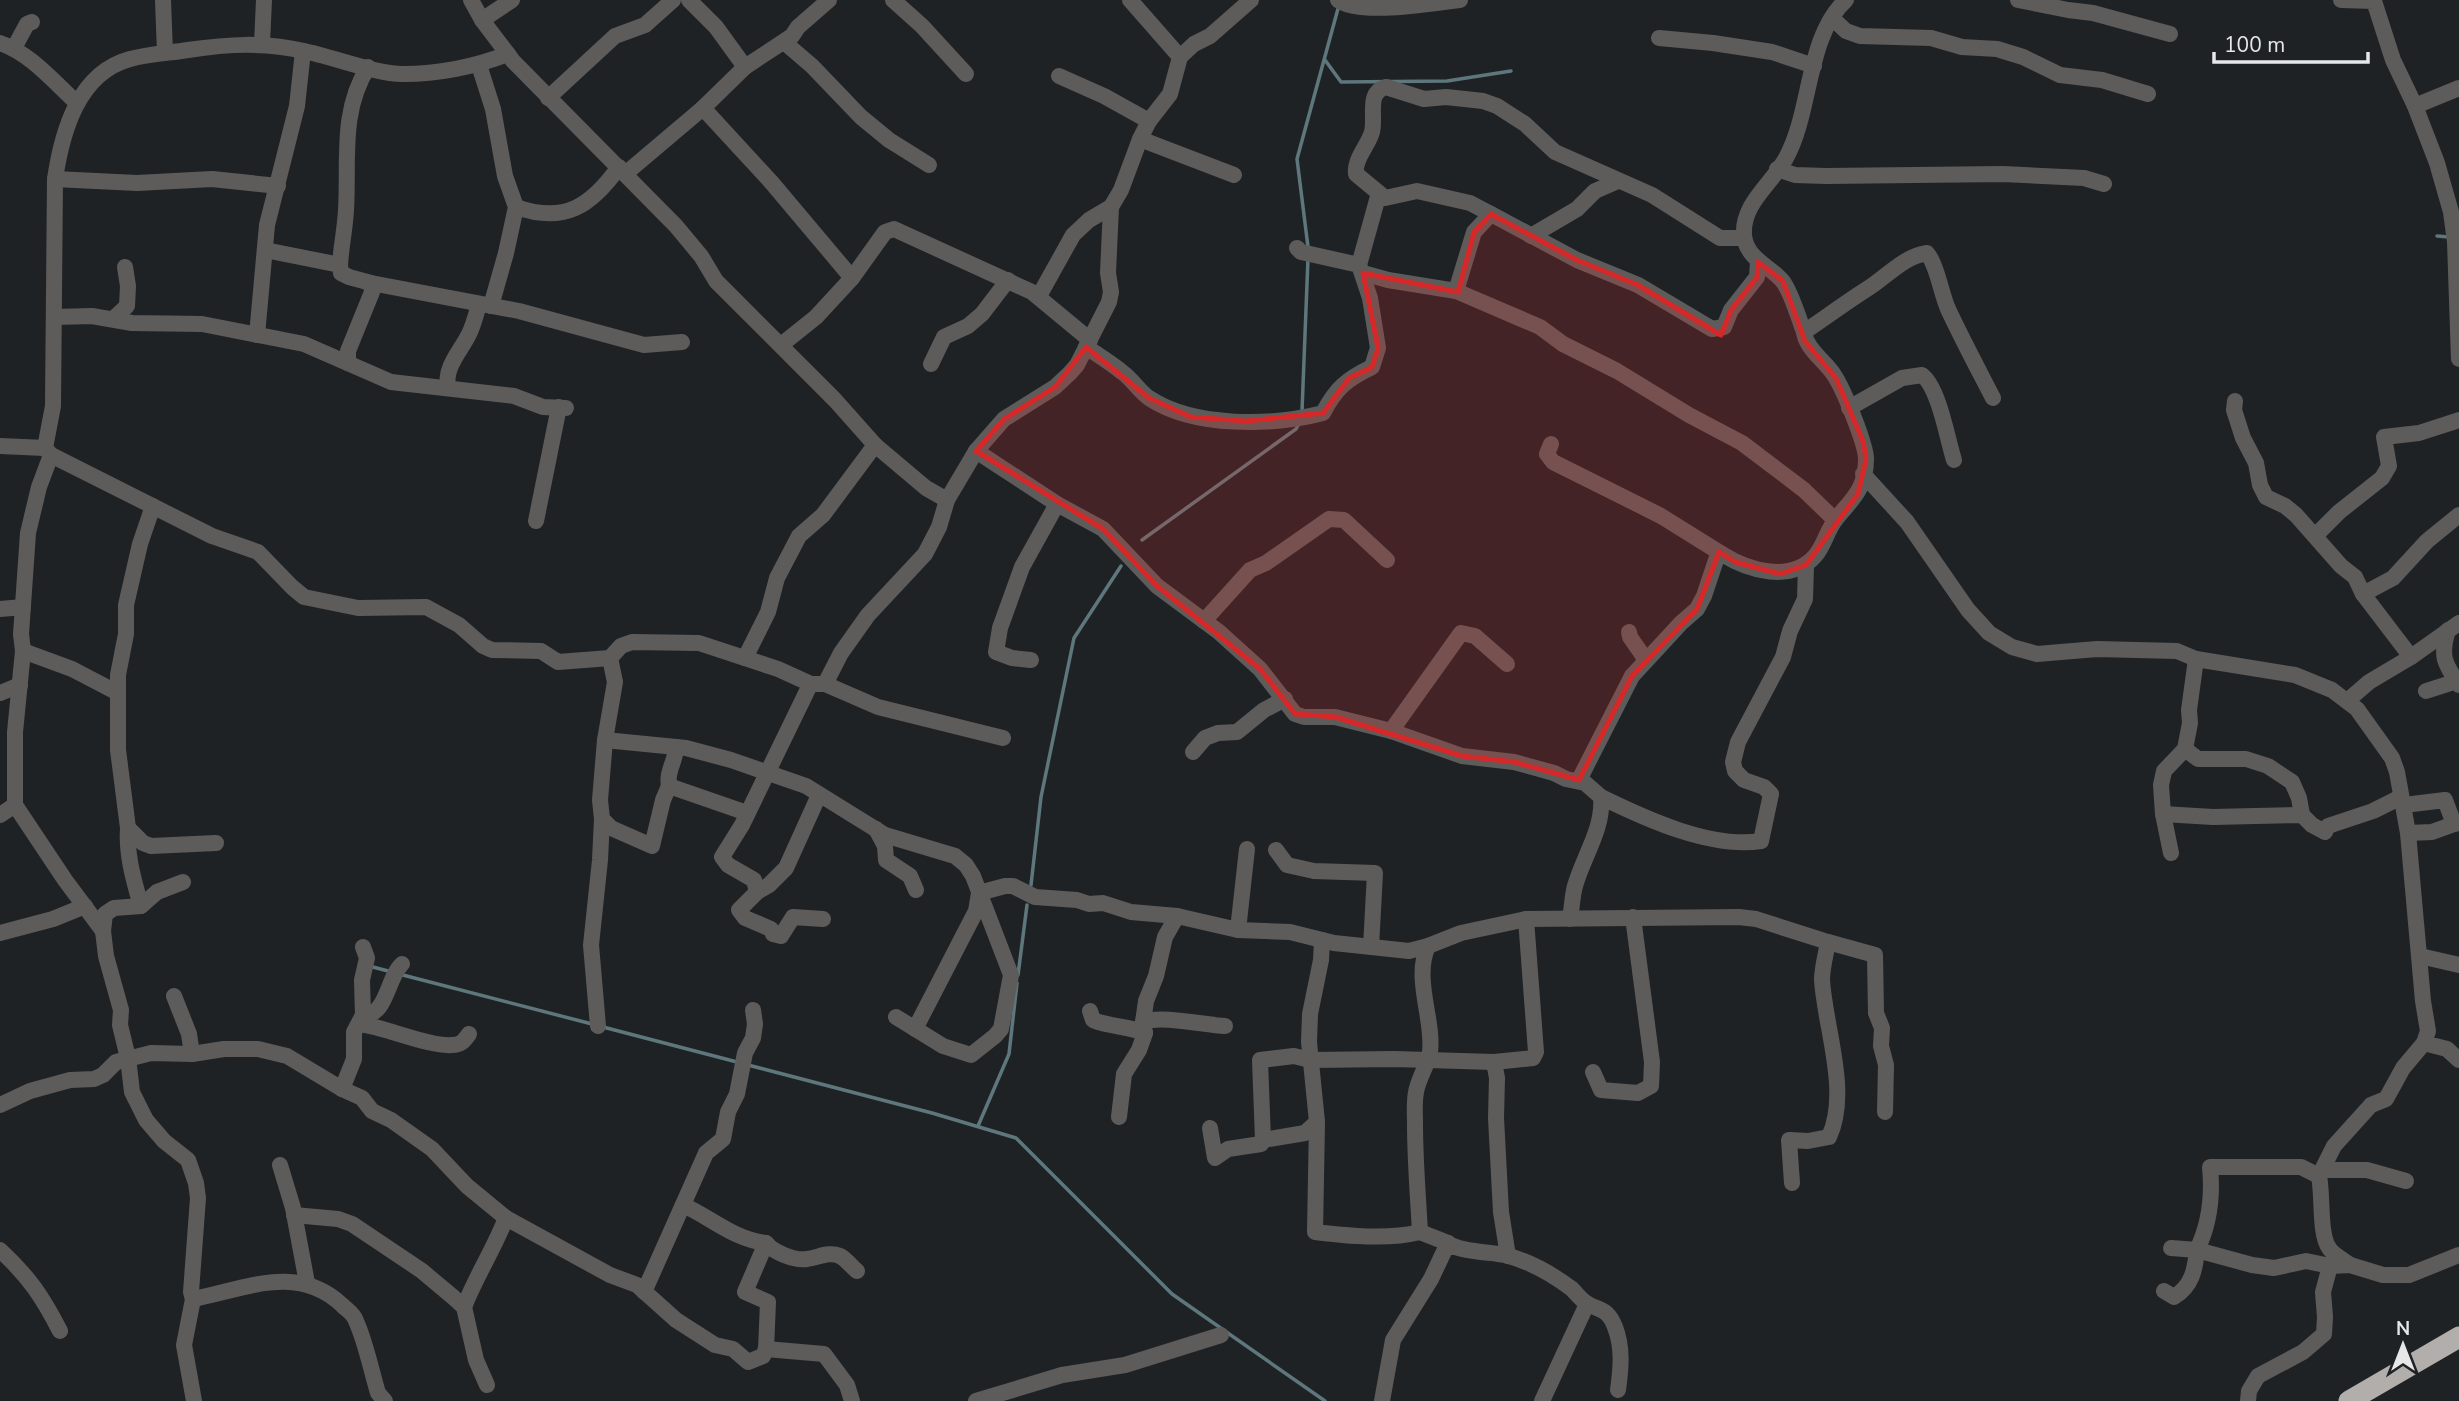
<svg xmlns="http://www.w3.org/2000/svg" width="2459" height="1401" viewBox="0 0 2459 1401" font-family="'Nunito Sans',sans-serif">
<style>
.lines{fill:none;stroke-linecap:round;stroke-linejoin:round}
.stream{stroke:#5e777c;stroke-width:3.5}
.minor{stroke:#5e5c5b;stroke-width:16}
.highway{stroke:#b2aeab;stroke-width:21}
.marked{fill:#d62828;fill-opacity:0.2;stroke:#d62828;stroke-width:5;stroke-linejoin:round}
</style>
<rect width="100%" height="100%" fill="#1f2225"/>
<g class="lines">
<!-- stream -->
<g class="stream">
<path d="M1325,60L1341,82L1447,81L1511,71"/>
<path d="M2437,236L2449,237"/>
<path d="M1308,247L1297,159L1339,5"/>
<path d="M1302,411L1308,258"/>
<path d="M1142,540L1296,429L1300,422"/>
<path d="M1031,885L1041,797L1074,638L1121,566"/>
<path d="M369,966L392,972"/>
<path d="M399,974L592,1024"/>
<path d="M1018,975L1027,905"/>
<path d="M603,1027L737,1062"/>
<path d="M748,1065L932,1113L1016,1138L1172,1294L1325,1401"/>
<path d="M978,1126L1009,1054L1017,983"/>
</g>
<!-- minor -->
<g class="minor">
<path d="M163,0L165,53"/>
<path d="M471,0L482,20L513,61L676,226L701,256L716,281L835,400L875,445L926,488L947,500"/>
<path d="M689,0L716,27L745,67"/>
<path d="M893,0L922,26L966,74"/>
<path d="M1130,0L1180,57"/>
<path d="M1338,0C1360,16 1432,3 1460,0"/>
<path d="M2018,0L2068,10L2093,13L2170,34"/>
<path d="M2341,0L2374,1L2393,60L2415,106L2437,163L2451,212L2455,242L2459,359"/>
<path d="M1832,18L1846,31L1860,36L1931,38L1962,47L1997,49L2023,57L2060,75L2102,80L2148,94"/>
<path d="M482,20L512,0"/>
<path d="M1659,38L1713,43L1772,52L1814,66"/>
<path d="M784,42L812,66L861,117L889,140L929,165"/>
<path d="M0,43C30,53 54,82 77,103"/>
<path d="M262,44L264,0"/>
<path d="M14,48L27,24L32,22"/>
<path d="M479,65L493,109L505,176L516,207L506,253L491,306"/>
<path d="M368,67C340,112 349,160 346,210C345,229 341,247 340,265L341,273L349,277L371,283L519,311L644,345L682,342"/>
<path d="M1059,76L1104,96L1149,121"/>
<path d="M548,98L615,36L645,25L673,0"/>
<path d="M2415,106L2459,88"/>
<path d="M703,108L772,183L852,278L816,317L781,345"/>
<path d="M1140,139L1234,175"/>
<path d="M1777,169L1795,175L1826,176L2003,174L2084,178L2104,184"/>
<path d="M625,174L703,108L745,67L792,36L798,27L829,0"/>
<path d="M55,179L137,183L212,179L278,186"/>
<path d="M516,207C565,224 591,206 619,167"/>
<path d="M1491,214L1470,203L1417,191L1385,198L1356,174C1354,159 1368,146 1372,132C1376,116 1366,92 1386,87L1424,99L1446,97L1483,101L1497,106L1525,124L1555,152L1652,195L1720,238H1744"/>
<path d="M1531,236L1577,209L1595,191L1618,181"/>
<path d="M265,250L340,265"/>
<path d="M1359,265L1379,193"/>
<path d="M1363,273L1388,280L1456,291L1540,327L1563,344L1617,371L1689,415L1742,443L1804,490L1835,520"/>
<path d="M852,278L885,232L894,229L1032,292L1090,340"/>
<path d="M1456,291L1474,232L1491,214L1577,260L1638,285L1712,329L1724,327L1731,310L1757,277L1758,262"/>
<path d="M1039,296L1073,235L1089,220L1111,207"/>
<path d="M54,317L92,316L132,323L202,324L304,344L391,382L514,396L543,407L566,408"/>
<path d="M113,319L127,306L128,286L125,267"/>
<path d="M1804,332C1798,317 1793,297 1784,283C1773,267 1746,260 1744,235C1742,203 1772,184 1786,158C1812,111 1806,37 1846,0"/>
<path d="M257,335L267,225L297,106L303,51"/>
<path d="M1086,347C1098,355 1111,363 1122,372C1132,379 1139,391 1149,398C1194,428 1273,426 1323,413C1336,388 1347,379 1372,367L1378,348L1370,298L1359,265L1301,252L1297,248"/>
<path d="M348,363V351L372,292L371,283"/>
<path d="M931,364L944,337L968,326L982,314L1008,280"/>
<path d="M448,387C444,366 462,350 470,332C474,323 476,314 479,305"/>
<path d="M2235,401L2234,410L2243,438L2256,463L2260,485L2266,497L2285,506L2296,515L2341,566L2355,577L2363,594L2393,578L2427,541L2459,515"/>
<path d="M1849,408L1902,378L1922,375C1939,388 1947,438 1954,460"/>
<path d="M1551,444L1547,454L1553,462L1661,516L1722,554"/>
<path d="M0,446L45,448"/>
<path d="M976,451L1057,504L1103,529L1157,586L1219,632L1260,669L1295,714L1304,717H1335L1391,731L1462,756L1514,762L1554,773L1566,779L1585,783L1601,797C1604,828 1583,857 1575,886C1572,897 1572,908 1570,919"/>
<path d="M51,455L212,536L258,552L292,587L304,597L358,608L426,607L459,625L483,646L492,650L541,651L558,662L610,658L621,646L632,642L699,643L778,669L811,684"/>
<path d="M1863,474L1907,522L1968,610L1989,633L2012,647L2037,654L2097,649L2177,651L2196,659L2295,675L2332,690L2357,709L2392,758L2397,772L2408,833L2423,1001L2428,1031L2424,1043L2447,1049L2459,1060"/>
<path d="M153,506L140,544L126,605V634L118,675V750L128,828L143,843L151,846L216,843"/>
<path d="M536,521L559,407"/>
<path d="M2315,536L2339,512L2382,478L2389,466L2384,437L2419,433L2459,420"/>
<path d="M2363,594L2411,657"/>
<path d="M0,609L23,607"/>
<path d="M1204,621L1250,570L1266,563L1329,519L1344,520L1387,560"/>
<path d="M2448,630C2440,656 2444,663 2459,685"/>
<path d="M1629,632L1630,637L1646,660"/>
<path d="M23,651L72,669L118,693"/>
<path d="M610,658L615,682L605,740L600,800L602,819L611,828L652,846L663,800L669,786L747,813"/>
<path d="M745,658L768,612L777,578L799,536L823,515L875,445"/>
<path d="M1031,660L1012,658L996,652L1000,628L1022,567L1057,504"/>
<path d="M825,684L878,707L1003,738"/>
<path d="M2426,691L2451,683L2453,676"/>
<path d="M0,693L20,685"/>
<path d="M2347,701L2369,682L2411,657L2459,623"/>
<path d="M1391,731L1461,633L1475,636L1507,664"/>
<path d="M605,740L686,748L731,760L806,786L885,835L955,856L966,865L973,876L1011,975L1001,1029L995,1036L971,1055L943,1046L896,1017"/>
<path d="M2185,749L2198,759H2246L2268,766L2292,782L2299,798L2302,815"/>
<path d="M1193,752L1205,738L1218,733L1237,732L1264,710L1285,699"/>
<path d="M1579,780L1632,676L1681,623L1697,609L1704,596L1716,560L1722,554C1749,571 1791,583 1815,556C1824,546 1827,530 1836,519C1852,499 1866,489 1866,459C1866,444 1843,388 1834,375C1825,361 1806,349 1804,332C1825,318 1845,303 1867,289C1885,278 1904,256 1927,253C1937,265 1941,293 1948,309C1962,339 1978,369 1993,398"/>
<path d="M669,786C666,771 676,761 676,747"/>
<path d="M819,795L786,868L769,885L757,892L739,910L745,918L771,929L773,934L781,936L793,917L823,919"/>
<path d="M1601,797C1646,819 1711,849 1761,841L1771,794L1764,787L1744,780L1735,771L1733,762L1738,742L1783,657L1790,631L1805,599L1806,565"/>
<path d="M2404,805L2445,800L2454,824L2459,823"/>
<path d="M2163,814L2213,817L2302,815L2312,825L2325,832L2328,826L2373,811L2401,797"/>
<path d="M0,815L15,805"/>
<path d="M128,828C126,855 134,881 141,906"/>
<path d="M876,829L885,846L886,860L910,876L916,890"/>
<path d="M2408,833L2432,832L2454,824"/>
<path d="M1276,850L1287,865L1314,871L1375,873L1371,947"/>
<path d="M2171,853L2163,814L2161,785L2164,771L2185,749L2190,723L2189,710L2196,659"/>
<path d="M183,882L157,892L141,906L114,908L105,914L103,931L106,956L121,1010L120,1025L128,1058L132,1092L146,1120L164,1141L188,1160L196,1183L198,1198L191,1292L193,1299C245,1289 297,1263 342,1305C347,1310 354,1314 356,1321C366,1343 371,1370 378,1393L385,1401"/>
<path d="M757,892L754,880L728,865L722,857L742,825L808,689L811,684H825L841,653L868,615L925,554L939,527L947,500L976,451L1004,419L1055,387L1070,373L1077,365L1109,302L1111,292L1108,273L1111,207L1121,190L1140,139L1149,121L1170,94L1180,57L1194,44L1210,36L1251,0"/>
<path d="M979,893L1005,886H1013L1035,897L1077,900L1089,904L1103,903L1131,912L1177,916L1238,930L1290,932L1334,943L1409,951L1428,946L1461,933L1526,919L1739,917L1756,919L1828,942C1826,954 1822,968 1822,980C1825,1028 1850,1092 1829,1137L1808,1141L1789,1140L1792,1183"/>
<path d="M1238,930L1247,849"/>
<path d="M103,931L65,880L15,805V732L23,651L21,634L28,533L39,487L51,455L45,448L53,406L55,179C62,132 78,73 130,59C148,54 169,53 188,50C228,44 264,42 304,51C333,57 376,74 403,74C439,74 474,67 508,54"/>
<path d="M0,933L53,919L85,906"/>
<path d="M1322,940L1321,960L1310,1014L1309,1042L1317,1122L1315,1232C1349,1236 1387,1240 1420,1232"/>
<path d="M1828,942L1875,955L1876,1013L1882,1028L1881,1046L1886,1065L1885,1112"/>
<path d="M1428,946C1413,979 1434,1019 1430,1052C1429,1062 1418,1079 1416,1092C1414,1102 1415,1114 1415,1124C1415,1160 1418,1196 1420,1232L1448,1243"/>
<path d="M2420,956L2459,965"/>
<path d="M174,996L189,1034L192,1054"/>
<path d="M1090,1011L1093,1020C1110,1027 1128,1026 1145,1033"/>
<path d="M363,1015C387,1016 387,978 402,964"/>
<path d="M1143,1022C1161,1015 1204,1025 1225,1026"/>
<path d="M359,1024C386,1027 429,1047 452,1045C461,1045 464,1041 469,1034"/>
<path d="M598,1026L591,945L600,860L602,819"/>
<path d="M915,1029L976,911L979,893"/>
<path d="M1494,1062L1497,1078L1496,1118L1501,1212L1508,1256"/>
<path d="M1593,1072L1601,1090L1638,1093L1651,1086L1652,1062L1633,917"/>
<path d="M342,1089L354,1059V1032L363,1015L362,980L367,958L363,947"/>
<path d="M0,1105L30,1091L70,1080L94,1079L103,1075L116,1062L151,1053L192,1054L224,1049H258L287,1056L342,1089L362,1098L372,1111L391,1120L432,1149L467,1186L506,1218L610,1275L637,1285L676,1320L715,1345L733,1349L748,1362L763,1356L766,1349L768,1302L745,1292L766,1243"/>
<path d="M1119,1117L1124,1074L1139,1050L1145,1033L1143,1022L1146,1001L1156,976L1165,937L1177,916"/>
<path d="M1317,1122L1305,1133L1263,1140L1260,1060L1294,1056L1310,1060L1394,1059L1494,1062L1533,1058L1536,1052L1526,919"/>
<path d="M1210,1128L1215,1158L1228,1149L1261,1144L1263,1140"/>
<path d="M280,1165L293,1208L307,1283"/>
<path d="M2324,1170H2367L2406,1181"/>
<path d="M2319,1176L2334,1146L2371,1105L2386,1099L2403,1068L2424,1043"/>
<path d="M683,1205C712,1218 733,1239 766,1243C773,1252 794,1261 807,1259C818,1258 828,1251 840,1256C846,1259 852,1267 857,1271"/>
<path d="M294,1215L338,1219L352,1224L422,1271L453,1297L464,1307L476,1360L487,1385"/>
<path d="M0,1250C29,1277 42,1296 60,1331"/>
<path d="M2330,1266L2306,1261L2274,1268L2252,1265L2197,1250C2210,1223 2213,1197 2210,1167H2301L2319,1176C2323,1195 2319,1234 2329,1248C2333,1255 2344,1260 2350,1265"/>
<path d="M2164,1291L2174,1297C2192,1286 2195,1270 2197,1250L2171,1248"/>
<path d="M644,1292L706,1153L723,1139L728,1112L737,1094L745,1053L753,1038L755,1024L753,1010"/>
<path d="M193,1299L184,1345L194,1401"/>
<path d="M464,1307C476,1276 494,1249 506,1218"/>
<path d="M766,1349L824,1354L847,1385L852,1401"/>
<path d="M976,1401L1062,1375L1125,1365L1221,1335"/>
<path d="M1382,1401L1393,1340L1431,1279L1448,1243C1459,1252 1490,1252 1505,1255C1529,1261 1552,1274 1572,1289C1577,1294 1582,1301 1588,1304C1601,1311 1608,1309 1615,1327C1623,1348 1621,1368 1618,1390"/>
<path d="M1542,1401L1587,1304"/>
<path d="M2248,1401L2249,1391L2258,1376L2303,1352L2324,1334L2325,1317L2323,1292L2330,1266L2350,1265L2383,1275H2409L2459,1255"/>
</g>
<!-- highway -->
<path class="highway" d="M2349,1401L2459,1337"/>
</g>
<!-- marked area -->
<path class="marked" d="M1491,214L1577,260L1638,285L1721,335L1731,310L1757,277L1758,262L1783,281L1805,341L1836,378L1863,441L1866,459L1858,494L1806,565L1780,574L1735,562L1719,552L1697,609L1632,676L1579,780L1514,762L1462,756L1335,717L1295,714L1260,669L1157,586L1103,529L976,451L1004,419L1055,387L1086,347L1149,398L1191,417L1246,421L1323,413L1349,378L1372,367L1378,348L1363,273L1458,292L1474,232Z"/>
<!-- north arrow -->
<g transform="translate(2403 1345)" stroke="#1f2225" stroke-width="5" paint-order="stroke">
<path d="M0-5L12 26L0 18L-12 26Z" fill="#e5e7e9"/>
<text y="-10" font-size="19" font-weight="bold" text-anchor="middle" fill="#e5e7e9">N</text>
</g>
<!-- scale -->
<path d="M2214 52v10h154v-10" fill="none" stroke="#e5e7e9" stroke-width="3.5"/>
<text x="2224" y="52" font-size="21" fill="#e5e7e9" stroke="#1f2225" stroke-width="5" paint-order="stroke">100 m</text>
</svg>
